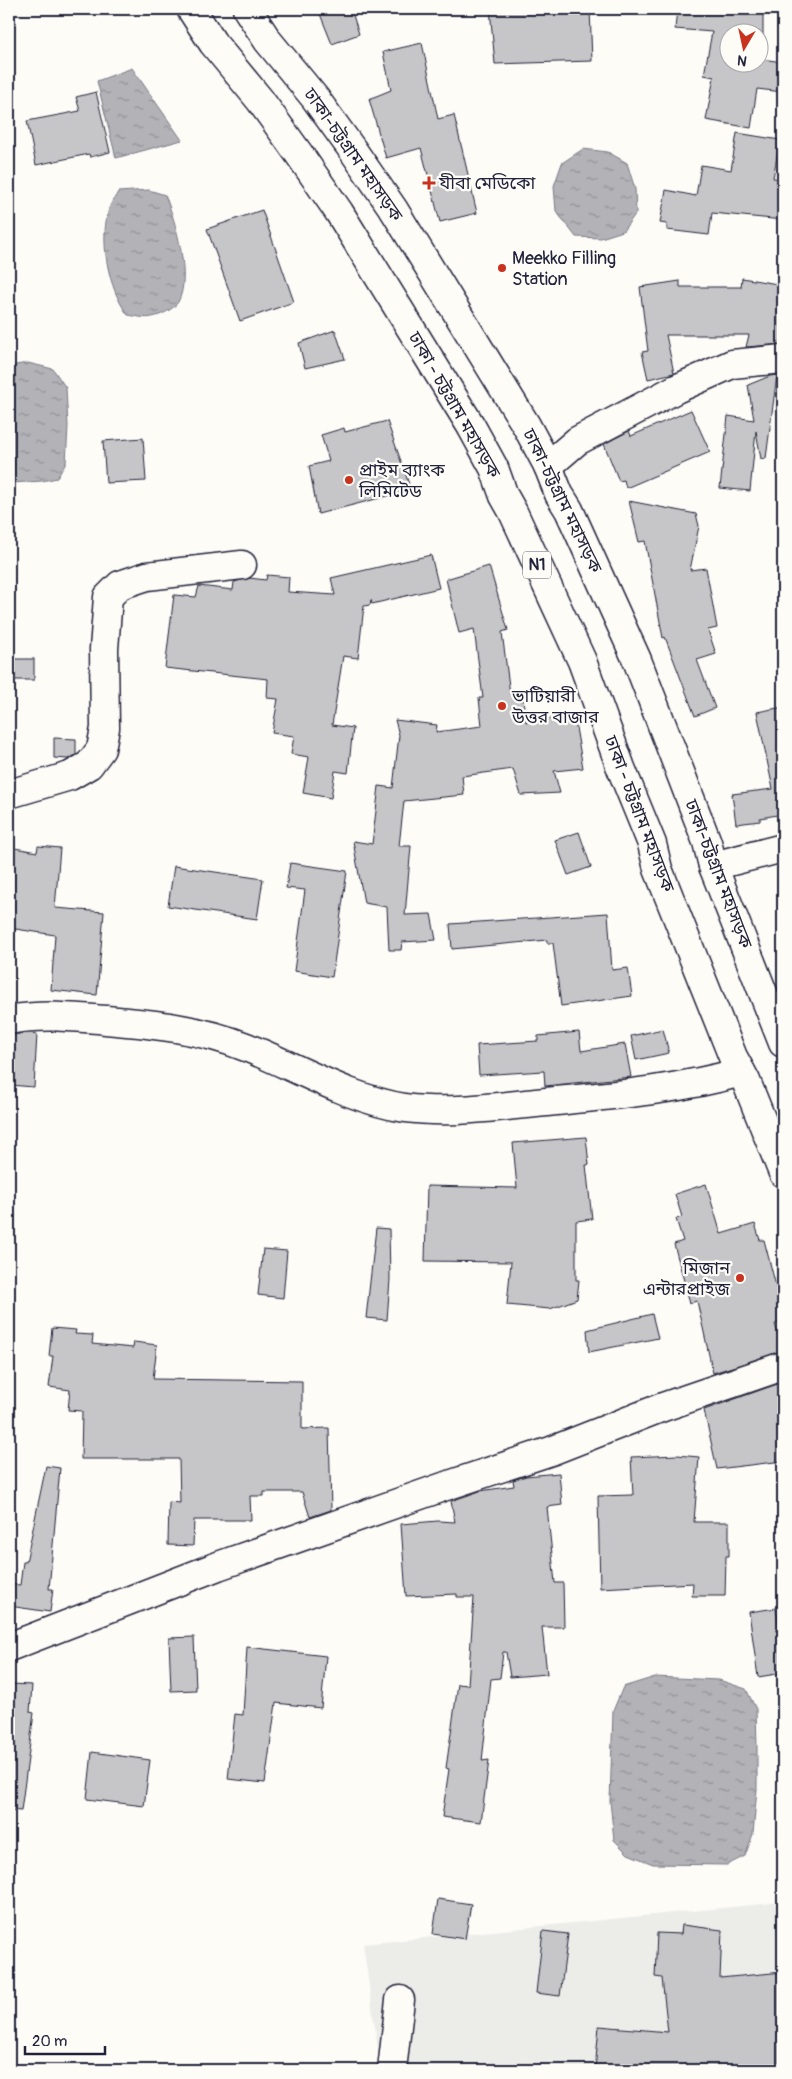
<svg xmlns="http://www.w3.org/2000/svg" width="792" height="2079" viewBox="0 0 792 2079" font-family="Pangolin,'Noto Sans Bengali',sans-serif">
<style>
.built{fill:#ecece9}
.water{fill:url(#water-ripples);stroke:#787885}
.building{fill:#c6c6c8;stroke:#22223b;fill-rule:evenodd}
.lines{fill:none;stroke-linecap:round;stroke-linejoin:round}
.minor-casing{stroke:#22223b;stroke-width:31}
.highway-casing{stroke:#22223b;stroke-width:31}
.minor{stroke:#fdfcf7;stroke-width:28}
.highway{stroke:#fdfcf7;stroke-width:28}
.poi-dot{fill:#c8321e;stroke:#fdfcf7;stroke-width:2}
.labels{text-anchor:middle;dominant-baseline:central;stroke-width:4.5;stroke-linejoin:round;paint-order:stroke}
.shield{fill:#fdfcf7;stroke:#646373;stroke-width:1}
.shield-label{font-size:16px;font-weight:bold;fill:#22223b}
.street-label{font-size:18px;fill:#22223b;stroke:#fdfcf7}
.poi-label{font-size:18px;fill:#22223b;stroke:#fdfcf7;text-anchor:start}
</style>
<defs>
<pattern id="water-ripples" width="26" height="14" patternUnits="userSpaceOnUse" patternTransform="scale(1.25)"><rect width="26" height="14" fill="#b2b2b7"/><path d="M2 4q2-2 4 0t4 0M15 11q2-2 4 0t4 0" fill="none" stroke="#909096"/></pattern>
</defs>
<rect width="100%" height="100%" fill="#fdfcf7"/>
<filter id="ink" filterUnits="userSpaceOnUse"><feTurbulence type="fractalNoise" baseFrequency=".02" numOctaves="2"/><feDisplacementMap in="SourceGraphic" scale="10" xChannelSelector="R" yChannelSelector="G"/><feConvolveMatrix kernelMatrix="1 2 1 2 8 2 1 2 1" color-interpolation-filters="sRGB"/></filter>
<g filter="url(#ink)">
<!-- built -->
<path class="built" d="M783,1902V2070H381L363,1944Z"/>
<!-- water -->
<g class="water">
<path d="M132,68L182,140L116,158L97,81Z"/>
<path d="M583,149L608,152L627,163L635,189L636,213L623,231L601,238L576,237L556,211L554,186L562,163Z"/>
<path d="M149,190L165,195C175,219 192,277 178,302C174,309 160,316 152,317C145,319 135,316 128,315C108,289 98,237 110,206C112,201 116,196 118,192Z"/>
<path d="M28,363L53,369L66,388L68,426L66,463L57,478L42,481L12,483L9,482V366Z"/>
<path d="M655,1677L719,1680L746,1689L756,1709L757,1747V1789L753,1834L745,1856L727,1865L653,1864L628,1854L614,1840L610,1801L613,1711L623,1687Z"/>
</g>
<!-- building -->
<g class="building">
<path d="M334,9H351L359,34L332,44L320,14Z"/>
<path d="M490,9H590L592,61L495,64Z"/>
<path d="M677,9H763V49L761,59L783,62V92L757,89L751,128L706,120L714,77L704,75L712,32L675,29ZM730,32H760V62H730Z"/>
<path d="M422,43L438,119L454,115L477,213L440,222L421,148L386,158L369,99L391,90L383,52Z"/>
<path d="M96,92L110,152L90,157L89,154L36,165L27,121L80,111L76,97Z"/>
<path d="M737,133L780,140L773,178L783,179V220L712,213L709,235L667,230V224L660,223L666,190L696,196L701,165L731,170Z"/>
<path d="M262,210L294,302L240,321L207,229Z"/>
<path d="M742,278L783,285V344L746,347L749,335H666L674,373L648,379L642,352L648,351L640,287L680,281V287H741Z"/>
<path d="M335,330L345,359L305,368L299,343Z"/>
<path d="M777,375L766,458L761,459L756,431L750,491L720,488L728,416L754,420L748,385L770,376Z"/>
<path d="M691,410L710,452L626,488L624,480L619,481L604,444L629,431L631,436Z"/>
<path d="M387,421L411,490L318,514L309,466L329,461L321,435L344,428L345,432Z"/>
<path d="M143,438L146,481L106,483L103,441Z"/>
<path d="M629,501L696,514L699,526L690,570L706,568L717,628L708,630L716,654L697,660L715,708L695,716L665,637L663,638L645,541L639,542Z"/>
<path d="M431,555L439,588L372,604L371,600L370,605L364,606L358,658L343,656L332,725L353,728L348,773L335,771L331,798L303,793L309,757L291,754L294,736L272,733L278,699L267,698L268,679L165,668L174,595L196,597L199,586L233,590L234,582L249,578L266,580L267,575L289,577L288,592L335,595L331,578Z"/>
<path d="M489,566L508,630L502,632L510,694L522,692L526,722L574,716L583,768L554,771L560,793L521,795L513,769L462,776L464,795L404,801L399,846H411L405,915L431,914L436,940L402,942L401,950H389L387,907L364,903L353,841L372,844L379,786L393,788L399,735L395,720L437,725L436,732L482,726L479,698H483L474,629L459,633L446,579Z"/>
<rect x="9" y="659" width="25" height="21"/>
<path d="M783,707V814L760,818V821L736,824L732,794L773,789L757,712Z"/>
<path d="M54,738L76,739V755L68,759L54,758Z"/>
<path d="M579,832L591,867L568,875L555,840Z"/>
<path d="M38,846L60,848L55,908L104,912L97,995L51,990L55,935L9,928V847L37,852Z"/>
<path d="M290,863L347,871L332,977L294,971L305,890L286,888Z"/>
<path d="M174,866L263,879L257,919L168,906Z"/>
<path d="M608,913L612,970L628,968L632,996L561,1006L553,943H547V940L452,949L450,924Z"/>
<path d="M663,1029L669,1053L636,1060L631,1036Z"/>
<path d="M579,1032L581,1051L625,1044L631,1077L545,1086L544,1071L479,1075L477,1045L538,1041V1036Z"/>
<path d="M29,1033L37,1034L34,1087L9,1085V1035Z"/>
<path d="M586,1137L589,1165H586L592,1219L576,1221V1280H579L577,1299L550,1309L507,1305L511,1262L425,1261L427,1186L517,1188L513,1143Z"/>
<path d="M706,1184L721,1234L755,1224L760,1240H764L778,1294L783,1293V1323L775,1324L783,1351L713,1373L697,1301L690,1303L674,1244L683,1241L676,1219L682,1217L675,1194Z"/>
<path d="M376,1228L389,1229L390,1279L387,1320L366,1318Z"/>
<path d="M263,1249L287,1251L283,1298L258,1295Z"/>
<path d="M652,1314L658,1338L589,1352L587,1330Z"/>
<path d="M52,1328L76,1330L75,1334L93,1335L92,1344L133,1348L134,1342L157,1345L153,1379L302,1381V1429L329,1428L331,1510L310,1517L302,1492H264V1496H250L251,1520H194L193,1546L168,1545L169,1502L180,1503L179,1459H81L82,1411L68,1410L70,1390L49,1387L53,1356H49Z"/>
<path d="M783,1382V1461L717,1469L704,1410Z"/>
<path d="M677,1455L699,1457L694,1522H729V1556H726L725,1596H692L693,1583L600,1588L598,1496L633,1495L631,1457Z"/>
<path d="M46,1466L60,1468L49,1589H53L50,1612L9,1606L12,1584L20,1585L23,1562H26Z"/>
<path d="M559,1473L562,1505L547,1507L555,1583H563L564,1627H542L547,1674L510,1677L506,1652H503L500,1678L491,1679L482,1761L489,1760L481,1822L442,1817L449,1769L446,1768L458,1684L468,1685L474,1597H457V1594L406,1596L401,1524L438,1521L455,1522L451,1501L480,1491L514,1486L513,1480L526,1476Z"/>
<path d="M776,1608L783,1655V1673L758,1677L749,1612Z"/>
<path d="M194,1637L196,1690L171,1691L169,1638Z"/>
<path d="M247,1647L326,1656L321,1708L276,1703L265,1783L228,1779L235,1714L243,1715Z"/>
<path d="M9,1684L32,1685L30,1712L34,1713L21,1811L9,1810Z"/>
<path d="M92,1752L150,1760L144,1806L87,1799Z"/>
<path d="M438,1899L471,1904L465,1939L433,1934Z"/>
<path d="M682,1925L722,1930L720,1978L783,1972V2070H595L599,2026L668,2032L662,1978L655,1977L657,1933L681,1934Z"/>
<path d="M543,1931L568,1934L560,1996L536,1993Z"/>
</g>
<g class="lines">
<defs>
<g id="minor">
<path d="M548,466L577,441L676,389L732,364L783,359"/>
<path d="M9,794L70,776L89,765L101,749L105,728L104,649L108,597L120,585L147,576L242,565"/>
<path d="M713,866L783,848"/>
<path d="M9,1020C41,1014 74,1017 106,1020C154,1024 201,1029 246,1047C296,1067 352,1100 405,1108C449,1114 493,1107 536,1103C605,1096 674,1091 741,1072"/>
<path d="M9,1647L218,1566L443,1487L551,1451L663,1407L783,1366"/>
<path d="M392,2070L400,2000"/>
</g>
<g id="highway">
<path d="M191,9L213,43L260,100L299,154L339,212L471,426L494,468L504,496L513,512L582,661L621,768L652,844L658,869L733,1057L746,1081L783,1173"/>
<path d="M247,9L268,41L315,98L354,152L394,210L526,425L548,466L559,494L569,510L637,660L707,842L713,866L783,1043"/>
</g>
</defs>
<!-- minor casing -->
<use href="#minor" class="minor-casing"/>
<!-- highway casing -->
<use href="#highway" class="highway-casing"/>
<!-- minor -->
<use href="#minor" class="minor"/>
<!-- highway -->
<use href="#highway" class="highway"/>
</g>
</g>
<!-- markers -->
<g class="poi-dot">
<path d="M426.5 175.5h5v5h5v5h-5v5h-5v-5h-5v-5h5z"/>
<circle cx="502" cy="268" r="5"/>
<circle cx="349" cy="480" r="5"/>
<circle cx="502" cy="706" r="5"/>
<circle cx="740" cy="1278" r="5"/>
</g>
<g class="labels">
<!-- shield labels -->
<rect class="shield" x="523" y="551.5" width="28" height="27" rx="4"/>
<g class="shield-label">
<text x="537" y="565">N1</text>
</g>
<!-- street labels -->
<g class="street-label">
<text transform="translate(353 155) rotate(55)">ঢাকা-চট্টগ্রাম মহাসড়ক</text>
<text transform="translate(454 405) rotate(60)">ঢাকা - চট্টগ্রাম মহাসড়ক</text>
<text transform="translate(562 501) rotate(64)">ঢাকা-চট্টগ্রাম মহাসড়ক</text>
<text transform="translate(639 814) rotate(69)">ঢাকা - চট্টগ্রাম মহাসড়ক</text>
<text transform="translate(718 874) rotate(69)">ঢাকা-চট্টগ্রাম মহাসড়ক</text>
</g>
<!-- poi labels -->
<g class="poi-label">
<text x="439" y="183">যীবা মেডিকো</text>
<text x="512" y="258">Meekko Filling<tspan x="512" dy="21">Station</tspan></text>
<text x="359" y="470">প্রাইম ব্যাংক<tspan x="359" dy="21">লিমিটেড</tspan></text>
<text x="512" y="696">ভাটিয়ারী<tspan x="512" dy="21">উত্তর বাজার</tspan></text>
<text x="730" y="1268" text-anchor="end">মিজান<tspan x="730" dy="21">এন্টারপ্রাইজ</tspan></text>
</g>
</g>
<!-- margin -->
<rect width="792" height="2079" fill="none" stroke="#fdfcf7" stroke-width="30"/>
<rect x="15" y="15" width="762" height="2049" fill="none" stroke="#22223b" stroke-width="2" filter="url(#ink)"/>
<!-- north arrow -->
<g transform="translate(744 48) rotate(189)"><circle r="24" fill="#fdfcf7" stroke="#a5a5ac"/>
<path d="M0-4L9 19L0 12L-9 19Z" fill="#c8321e"/>
<text y="-8" font-size="14" font-weight="bold" text-anchor="middle" fill="#22223b">N</text>
</g>
<!-- scale -->
<path d="M25 2046v8h80v-8" fill="none" stroke="#22223b" stroke-width="2.5"/>
<text x="32" y="2046" font-size="15" fill="#22223b" stroke="#fdfcf7" stroke-width="4" paint-order="stroke">20 m</text>
</svg>
